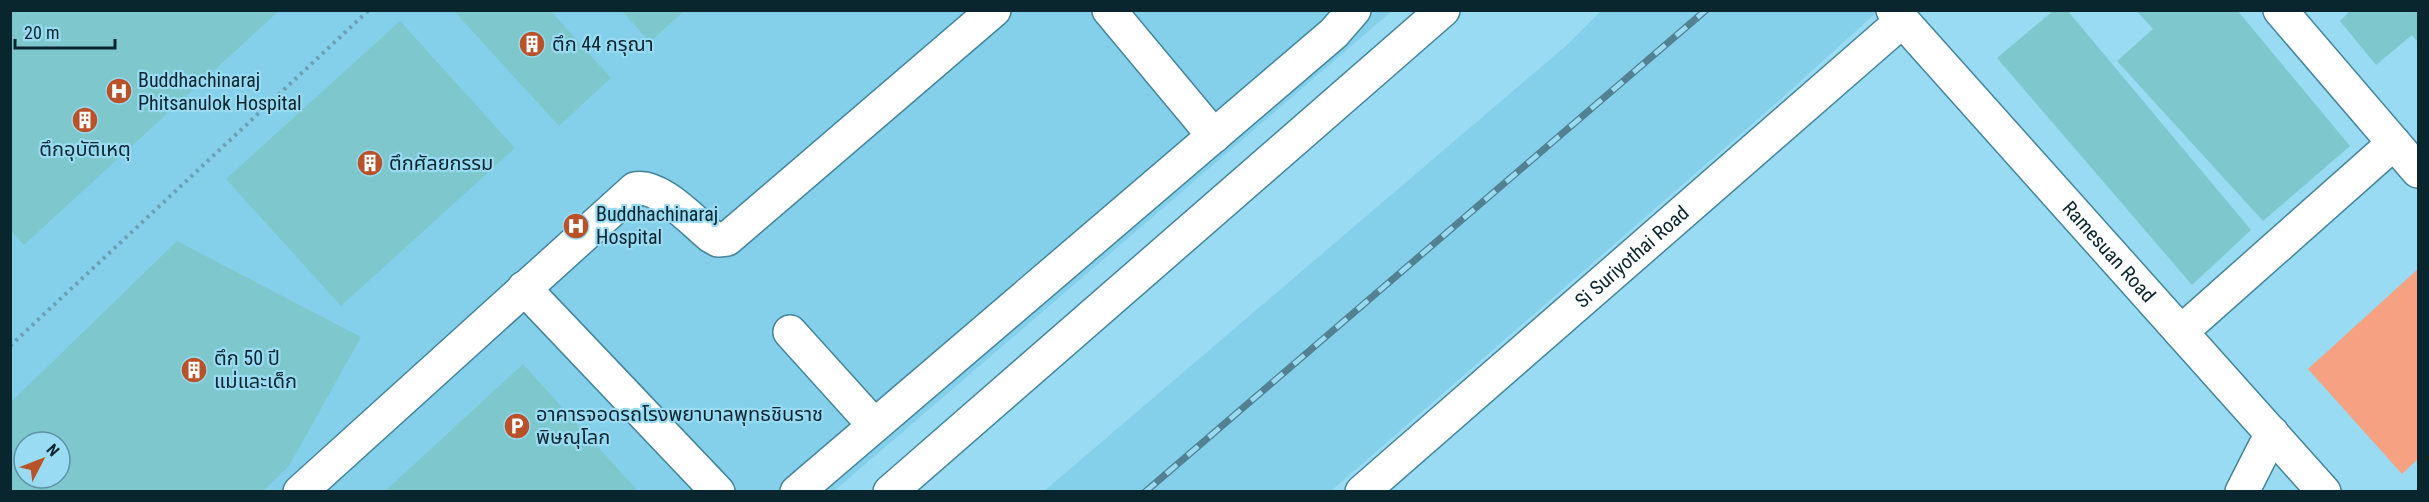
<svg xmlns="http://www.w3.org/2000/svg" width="2429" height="502" viewBox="0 0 2429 502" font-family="'Roboto Condensed','Noto Sans Thai',sans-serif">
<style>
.built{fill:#84d0ea;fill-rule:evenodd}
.green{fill:#f5a182}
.building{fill:#7ec8cd;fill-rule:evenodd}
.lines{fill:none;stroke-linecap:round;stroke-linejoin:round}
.minor-casing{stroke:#44859a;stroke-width:36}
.major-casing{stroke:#44859a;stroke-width:36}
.path{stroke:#6ba1b3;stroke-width:4;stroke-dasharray:3 4.5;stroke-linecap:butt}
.minor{stroke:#fff;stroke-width:33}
.major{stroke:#fff;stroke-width:33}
.rail-casing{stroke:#528191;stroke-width:7}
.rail{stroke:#99dbf2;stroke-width:4.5;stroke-dasharray:14;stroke-linecap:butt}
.labels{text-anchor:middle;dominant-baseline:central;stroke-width:4.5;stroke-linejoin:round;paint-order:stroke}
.poi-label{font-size:20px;fill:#09252e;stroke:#99dbf2;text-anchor:start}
.street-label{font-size:20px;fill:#09252e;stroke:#99dbf2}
</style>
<rect width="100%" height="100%" fill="#99dbf2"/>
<!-- built -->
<g class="built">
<path d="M10,11H1392L833,492L11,491ZM24,442H60V478H24Z"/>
<path d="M1601,11H1878L1782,98L1331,491L1043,492L1568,44Z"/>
</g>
<!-- green -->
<path class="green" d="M2418,269V459L2402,474L2308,369Z"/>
<!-- building -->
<g class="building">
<path d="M10,10H280L24,245L10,230Z"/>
<path d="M453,10H550L611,78L559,126Z"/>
<path d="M621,10H685L650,42Z"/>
<path d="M2054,10H2067L2251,230L2192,285L1997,58Z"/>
<path d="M2136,10H2237L2350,146L2263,221L2117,61L2153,29Z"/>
<path d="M2351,10H2418V42L2412,35L2376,65L2340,21Z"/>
<path d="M400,21L515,148L341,306L226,179Z"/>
<path d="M177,241L361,337L289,466L262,492H10V403ZM24,442H60V478H24Z"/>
<path d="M523,364L636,489L632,492H384Z"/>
</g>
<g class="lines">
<defs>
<g id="minor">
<path d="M1109,10L1214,136"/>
<path d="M2280,10L2418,171"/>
<path d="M524,288L718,492"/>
<path d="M790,332L874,425"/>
<path d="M2181,332L2394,143"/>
<path d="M300,492L635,189C658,183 694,222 711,236L718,240L727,239L994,10"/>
<path d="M797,492L1334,33L1354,10"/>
<path d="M890,492L1443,10"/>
<path id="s1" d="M1362,492L1902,21"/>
<path d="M2242,492L2272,433"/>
</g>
<g id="major">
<path id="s2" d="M1893,10L2324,492"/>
</g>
</defs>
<!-- minor casing -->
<use href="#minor" class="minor-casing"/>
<!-- major casing -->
<use href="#major" class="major-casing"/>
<!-- path -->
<path class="path" d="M10,346L369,10"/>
<!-- minor -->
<use href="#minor" class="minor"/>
<!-- major -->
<use href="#major" class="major"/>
<defs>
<path id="rail" d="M1145,492L1706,10"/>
</defs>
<!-- rail casing -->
<use href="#rail" class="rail-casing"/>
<!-- rail -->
<use href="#rail" class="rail"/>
</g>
<!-- icons -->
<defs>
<symbol id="building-disc" viewBox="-11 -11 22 22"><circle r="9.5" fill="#b95228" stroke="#99dbf2"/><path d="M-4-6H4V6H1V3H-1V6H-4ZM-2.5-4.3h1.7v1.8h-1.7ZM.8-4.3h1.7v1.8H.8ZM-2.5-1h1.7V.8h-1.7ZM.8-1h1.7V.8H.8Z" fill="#fff"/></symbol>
<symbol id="hospital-disc" viewBox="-11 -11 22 22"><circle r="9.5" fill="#b95228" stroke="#99dbf2"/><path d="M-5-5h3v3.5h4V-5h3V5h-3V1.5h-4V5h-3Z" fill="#fff"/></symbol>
<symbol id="parking-disc" viewBox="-11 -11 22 22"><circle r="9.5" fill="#b95228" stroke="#99dbf2"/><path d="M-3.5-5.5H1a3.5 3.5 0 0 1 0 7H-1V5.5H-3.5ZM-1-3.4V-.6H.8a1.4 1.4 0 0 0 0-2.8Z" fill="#fff"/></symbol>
</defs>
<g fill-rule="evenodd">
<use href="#building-disc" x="517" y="29" width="30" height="30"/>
<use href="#hospital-disc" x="104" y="76" width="30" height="30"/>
<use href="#building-disc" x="70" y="105" width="30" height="30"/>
<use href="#building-disc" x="355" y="148" width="30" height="30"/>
<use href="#hospital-disc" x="561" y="211" width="30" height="30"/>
<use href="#building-disc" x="179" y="355" width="30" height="30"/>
<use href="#parking-disc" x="502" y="411" width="30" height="30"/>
</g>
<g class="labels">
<!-- poi labels -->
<g class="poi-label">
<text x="552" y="44">ตึก 44 กรุณา</text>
<text x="138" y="80">Buddhachinaraj<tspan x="138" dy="23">Phitsanulok Hospital</tspan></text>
<text x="85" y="149" text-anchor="middle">ตึกอุบัติเหตุ</text>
<text x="389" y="163">ตึกศัลยกรรม</text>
<text x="596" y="214">Buddhachinaraj<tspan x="596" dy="23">Hospital</tspan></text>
<text x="214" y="358">ตึก 50 ปี<tspan x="214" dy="23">แม่และเด็ก</tspan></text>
<text x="536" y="414">อาคารจอดรถโรงพยาบาลพุทธชินราช<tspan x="536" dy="23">พิษณุโลก</tspan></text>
</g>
<!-- street labels -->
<g class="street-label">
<text stroke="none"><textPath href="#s2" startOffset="324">Ramesuan Road</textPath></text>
<text stroke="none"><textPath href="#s1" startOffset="358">Si Suriyothai Road</textPath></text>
</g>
</g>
<!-- border -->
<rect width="2429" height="502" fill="none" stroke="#09252e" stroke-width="24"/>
<!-- north arrow -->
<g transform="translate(42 460) rotate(48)"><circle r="28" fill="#99dbf2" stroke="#5f92a4" stroke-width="1.5"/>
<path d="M0-4.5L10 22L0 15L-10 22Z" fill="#b95228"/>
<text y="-9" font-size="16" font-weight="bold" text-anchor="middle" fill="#09252e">N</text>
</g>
<!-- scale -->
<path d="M15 39v9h100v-9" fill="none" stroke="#09252e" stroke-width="3"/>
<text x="24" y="39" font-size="18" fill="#09252e" stroke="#99dbf2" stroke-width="4.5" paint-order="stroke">20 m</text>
</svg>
